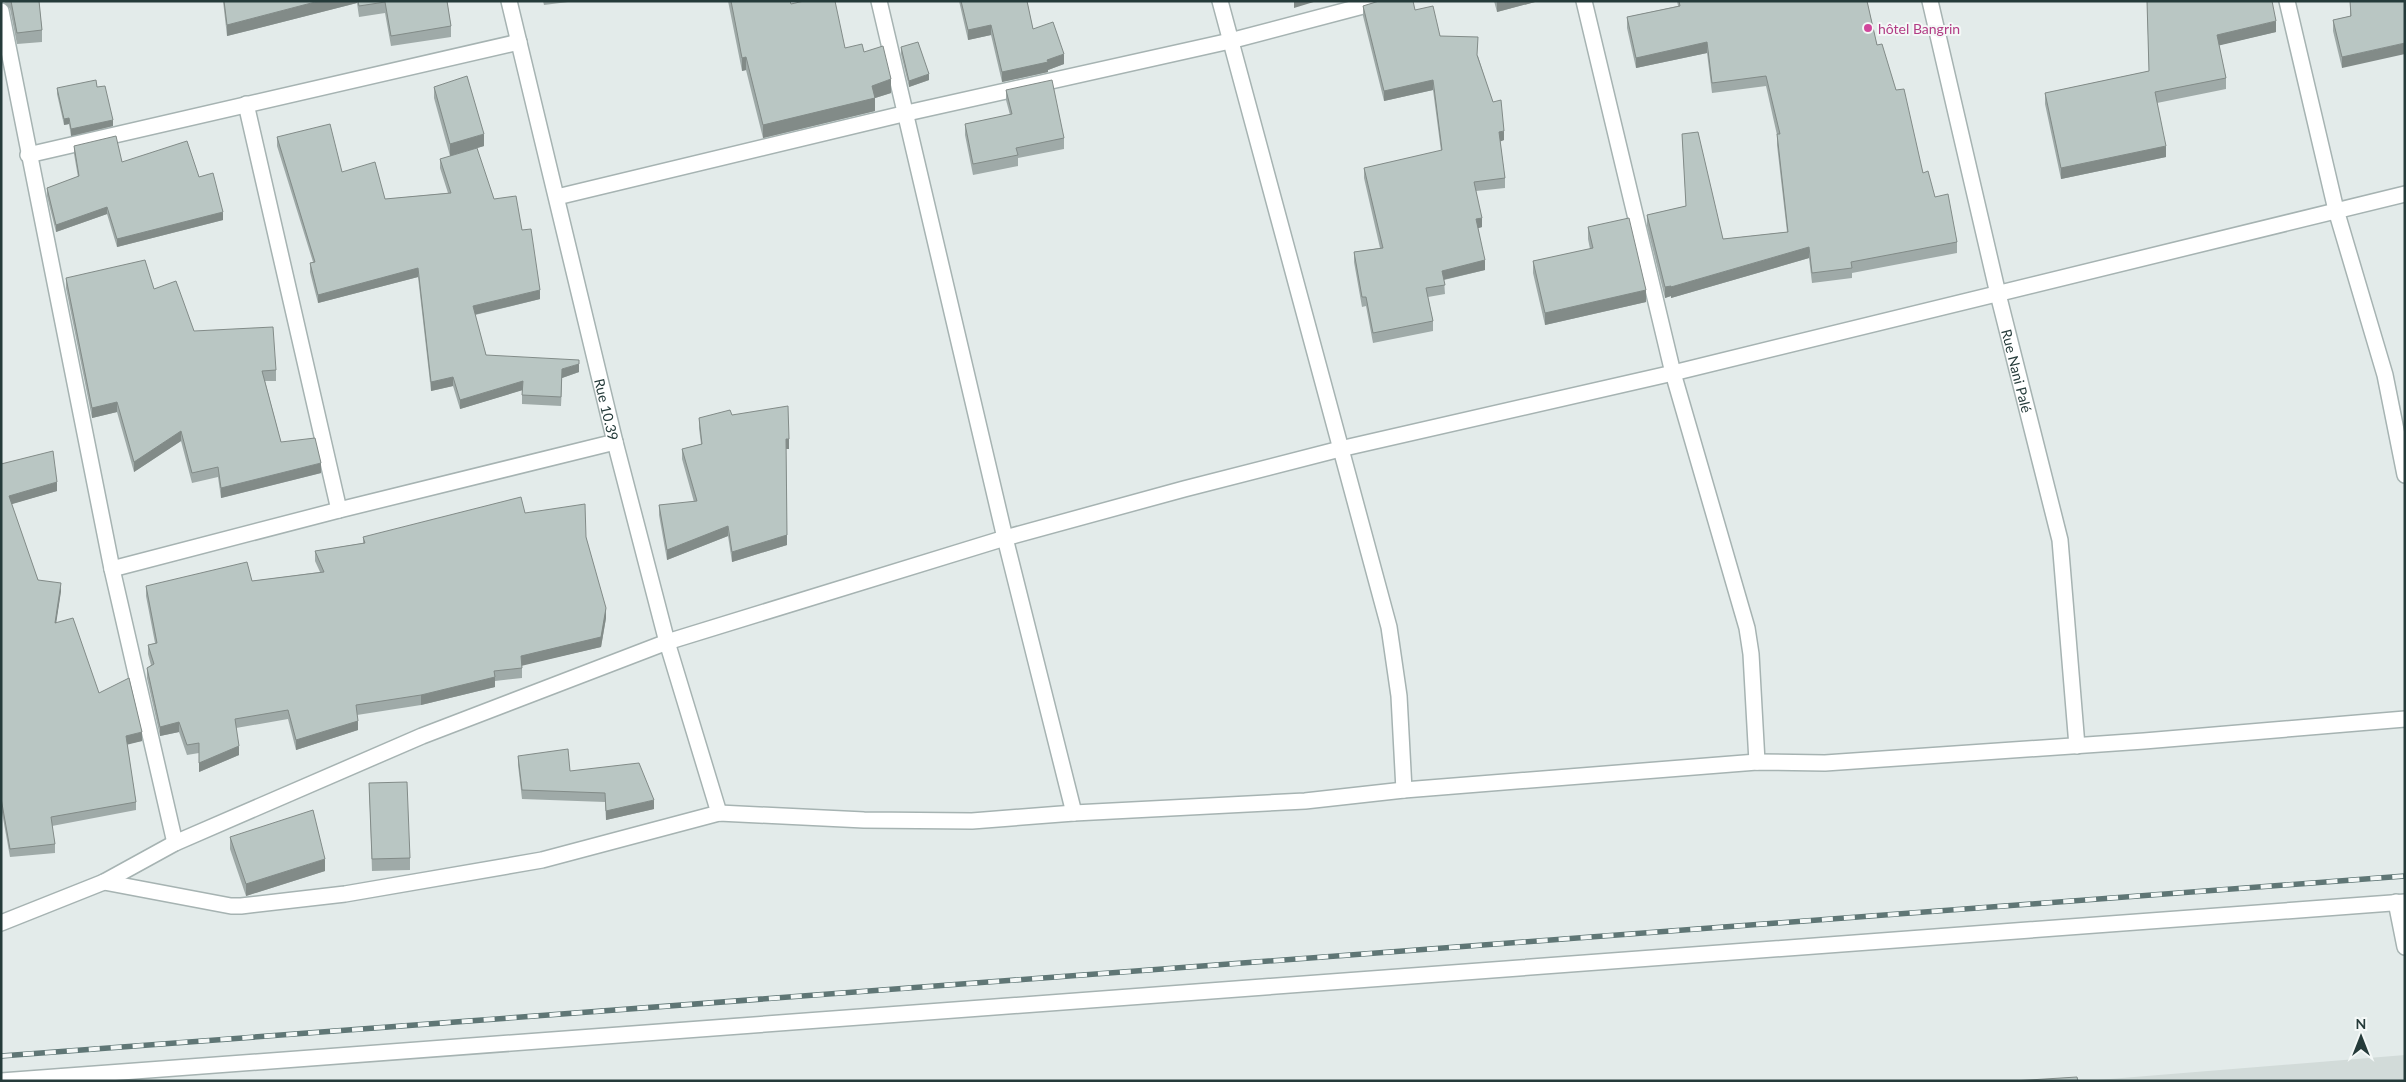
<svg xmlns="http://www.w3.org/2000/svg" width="2406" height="1082" viewBox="0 0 2406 1082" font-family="Lato,sans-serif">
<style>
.built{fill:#d2dbd9}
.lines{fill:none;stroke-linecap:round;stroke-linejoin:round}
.minor-casing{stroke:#a6b3b2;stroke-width:18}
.minor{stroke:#fff;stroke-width:15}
.rail-casing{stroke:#5f7675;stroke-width:5.5}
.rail{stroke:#f4f8f7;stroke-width:4;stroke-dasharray:11;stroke-linecap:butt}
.wall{fill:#9faaa8}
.shaded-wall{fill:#828b88}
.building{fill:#b9c6c3;stroke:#828b88}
.hotel-dot{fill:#d1479c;stroke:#f4f8f7;stroke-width:2}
.labels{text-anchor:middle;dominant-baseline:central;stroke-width:4;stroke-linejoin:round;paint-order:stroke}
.hotel-label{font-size:14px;fill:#b23c85;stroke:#f4f8f7;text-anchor:start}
.street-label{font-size:14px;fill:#253b3a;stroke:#f4f8f7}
</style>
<rect width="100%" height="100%" fill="#e3ebea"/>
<!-- built -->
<path class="built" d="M2405,1055V1081H2085Z"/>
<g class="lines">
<defs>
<g id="minor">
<path id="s1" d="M509,1L615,442L667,642L719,813"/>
<path d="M879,1L1005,538L1074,813"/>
<path d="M1220,1L1389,627L1399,696L1404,790"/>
<path d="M1584,1L1673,373L1747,628L1751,654L1757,762"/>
<path id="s2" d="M1930,1L1998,294L2060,540L2077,746"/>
<path d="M2287,1L2336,210L2385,375L2405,475"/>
<path d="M1,11L112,569L175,843"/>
<path d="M246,104L339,510"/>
<path d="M28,155L519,42"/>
<path d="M557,197L907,113L1230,41L1382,1"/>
<path d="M112,569L339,510L615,442"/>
<path d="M104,882L231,906H241L345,894L542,860L719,813L864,820L972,821L1074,813L1305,801L1404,790L1757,762L1825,763L2144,741L2405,719"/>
<path d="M2396,902L2405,947"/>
<path d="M1,923L104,882L175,843L422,736L667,642L1005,538L1184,489L1340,449L1673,373L2405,194"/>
<path d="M1,1081L2405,902"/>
</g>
</defs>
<!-- minor casing -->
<use href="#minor" class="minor-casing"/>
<!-- minor -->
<use href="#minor" class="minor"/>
<defs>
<path id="rail" d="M1,1056L2405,876"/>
</defs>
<!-- rail casing -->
<use href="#rail" class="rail-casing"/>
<!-- rail -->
<use href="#rail" class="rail"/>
</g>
<!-- wall -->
<g class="wall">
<path d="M1,1H39L42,30V42L17,44L10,9L4,2H1Z"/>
<path d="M223,1H447L451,26V37L391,46L385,13L359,17L357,3L227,36Z"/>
<path d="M543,1H576L544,5Z"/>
<path d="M728,1H790L791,4L845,48L864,52L891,93L875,98V111L763,138L746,70L742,71Z"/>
<path d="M959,1H1027L1033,29L1064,64L1048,70V72L1002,82L991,35L968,40Z"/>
<path d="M1494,1H1535V2L1497,12Z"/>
<path d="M1677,1H1867L1877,45L1896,90L1923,173L1935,197L1957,242V253L1852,273V278L1812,283L1809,258L1671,298V296L1665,298L1647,226V215L1686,206L1682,134L1723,239L1787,232L1777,145V135L1766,86L1712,93L1707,53L1636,68L1627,28V17L1678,6Z"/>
<path d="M2147,1L2276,32L2219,45L2226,78V89L2157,103L2166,157L2061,179L2045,104V93L2149,71Z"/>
<path d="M2350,1H2405L2342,68L2333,31V20L2350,16Z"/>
<path d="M1363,6L1415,10L1440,36L1478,56L1504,140L1500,141L1505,178V188L1476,191L1482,227L1478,228L1485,270L1444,280L1445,294L1428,297L1433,321V331L1373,343L1366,306L1362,307L1354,262V252L1380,248L1364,178V168L1441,151L1433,90L1384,101L1363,16Z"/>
<path d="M901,47L929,80L909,87L901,54Z"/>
<path d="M97,87L113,126L71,136L69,124L64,125L57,94V88Z"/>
<path d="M434,87L484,146L450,156L434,98Z"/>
<path d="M1006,90L1064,138V149L1018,158V166L973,175L965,135V124L1010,115L1006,100Z"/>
<path d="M277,137L342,172L385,199L448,193L440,168V159L494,199L522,230L540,299L475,315L486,355L579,372L562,378L561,406L522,404V390L460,409L453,386L431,391L418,277L318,303L310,272V263L313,262L277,146Z"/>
<path d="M74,146L122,162L199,177L223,220L117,247L107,214L56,232L47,196V188L78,177L74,154Z"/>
<path d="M1588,227L1646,302L1545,325L1533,273V261L1590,249L1588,239Z"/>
<path d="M66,278L154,289L194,331L276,370V381H265L281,442L321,473L221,498L218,477L192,483L181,441L134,472L117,412L92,418L66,288Z"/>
<path d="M732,415L789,449H786L787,545L732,562L728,536L667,560L659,515V505L694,502L682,459V449L701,444L699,428V418Z"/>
<path d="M1,464L57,491L11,504L38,580L61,591L56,622L99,693L142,741L127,744L136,802V810L52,826L55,844V853L10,857L1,807Z"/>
<path d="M525,513L586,537L606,618L601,647L522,665V678L495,681V687L421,705L357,715L358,730L296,750L288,719L236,728L239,755L199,772V753L187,755L179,732L160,736L147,678V668L151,665L148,654V645L155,643L146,596V586L252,581L320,572L315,561V551L363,543V537Z"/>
<path d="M518,756L570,771L654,809L606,820L605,802L522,799L518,765Z"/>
<path d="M369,783L410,858V870L372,871Z"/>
<path d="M230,837L325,871L246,896L230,849Z"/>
</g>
<!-- shaded-wall -->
<g class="shaded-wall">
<path d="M319,1H357V3L227,36V25Z"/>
<path d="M1294,1H1317L1294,8Z"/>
<path d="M1501,1H1535V2L1497,12V2Z"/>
<path d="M2276,21V32L2217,46V35Z"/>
<path d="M991,25V35L968,40V30Z"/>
<path d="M1707,42V53L1636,68V58Z"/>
<path d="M2405,43V54L2342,68V57Z"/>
<path d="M1064,54V64L1048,70V72L1002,82V72L1047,60Z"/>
<path d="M746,57V70L742,71V58Z"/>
<path d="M929,74V80L909,87V81Z"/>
<path d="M891,79V93L875,98V111L763,138V125Z"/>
<path d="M1433,80V90L1384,101V91Z"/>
<path d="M69,118V124L64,125V119Z"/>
<path d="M113,120V126L71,136V129Z"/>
<path d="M1504,131V140L1499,142V132Z"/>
<path d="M484,134V146L450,156V144Z"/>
<path d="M2166,146V157L2061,179V168Z"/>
<path d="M107,207V214L56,232V225Z"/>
<path d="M223,212V220L117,247V239Z"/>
<path d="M1482,218V227L1476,229V219Z"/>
<path d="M1809,247V258L1671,298V287Z"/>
<path d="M1485,260V270L1442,280V271Z"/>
<path d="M418,268V277L318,303V295Z"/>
<path d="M1671,286V296L1665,298V287Z"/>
<path d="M540,290V299L473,315V306Z"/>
<path d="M1646,290V302L1545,325V313Z"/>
<path d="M579,364V372L562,378L561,406L562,369Z"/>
<path d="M453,377V386L431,391V382Z"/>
<path d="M523,381V390L460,409V400Z"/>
<path d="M117,402V412L92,418V408Z"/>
<path d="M181,431V441L134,472V462Z"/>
<rect x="786" y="439" width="3" height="10"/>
<path d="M321,463V473L221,498V488Z"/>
<path d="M57,482V491L9,505V496Z"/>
<path d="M728,526V536L667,560V550Z"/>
<path d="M787,535V545L732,562V552Z"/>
<path d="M61,583V591L55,631V623Z"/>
<path d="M606,608V618L601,647L521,666V656Z"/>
<path d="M495,677V687L421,705V695Z"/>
<path d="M358,721V730L296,750V740Z"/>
<path d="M179,722V732L160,736V727Z"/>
<path d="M142,732V741L126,745V736Z"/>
<path d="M239,746V755L199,772V763Z"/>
<path d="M654,800V809L606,820V811Z"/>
<path d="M325,859V871L246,896V884Z"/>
</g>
<!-- building -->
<g class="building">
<path d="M11,1H39L42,30L17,33Z"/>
<path d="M224,1H319L227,25Z"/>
<path d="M358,1H447L451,26L391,36L385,2L359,6Z"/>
<path d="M731,1H790L791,4L804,1H835L845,48L862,44L864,52L883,46L891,79L872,86L875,98L763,125L746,57L742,58Z"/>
<path d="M961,1H1027L1033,29L1053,22L1064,54L1047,60L1048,62L1002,72L991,25L968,30Z"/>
<path d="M1379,1H1413L1415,10L1433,6L1440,36L1478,37L1477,55L1493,102L1501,100L1504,131L1499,132L1505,178L1474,182L1482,218L1476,219L1485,260L1442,271L1445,285L1426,288L1433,321L1373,333L1366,297H1362L1354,252L1383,248L1364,168L1442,150L1433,80L1384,91L1363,6Z"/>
<path d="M1679,1H1867L1877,45L1882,44L1896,90L1904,89L1923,173L1928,171L1935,197L1948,194L1957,242L1851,262L1852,268L1812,273L1809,247L1671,287V286L1665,287L1647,215L1686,206L1682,134L1698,132L1723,239L1788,232L1777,134H1780L1766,76L1712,83L1707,42L1636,58L1627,17L1680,6Z"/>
<path d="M2147,1H2272L2276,21L2217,35L2226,78L2155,92L2166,146L2061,168L2045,93L2149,71Z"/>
<path d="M2350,1H2405V43L2342,57L2333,20L2351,16Z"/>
<path d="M918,42L929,74L909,81L901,47Z"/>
<path d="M467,76L484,134L450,144L434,87Z"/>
<path d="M96,80L97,87L105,86L113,120L71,129L69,118L64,119L57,88Z"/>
<path d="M1052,80L1064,138L1016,148L1018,155L973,164L965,124L1012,114L1006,90Z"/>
<path d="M330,124L342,172L375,162L385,199L451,193L440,159L477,148L494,199L516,196L522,230L531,229L540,290L473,306L486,355L579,360V364L562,369L561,397L522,395L523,381L460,400L453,377L431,382L418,268L318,295L310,263L315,262L277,137Z"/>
<path d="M116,136L122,162L187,141L199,177L213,173L223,212L117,239L107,207L56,225L47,188L79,176L74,146Z"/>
<path d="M1629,218L1646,290L1545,313L1533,261L1593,248L1588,227Z"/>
<path d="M145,260L154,289L176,281L194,331L273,327L276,370L262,371L281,442L315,438L321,463L221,488L218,467L192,473L181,431L134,462L117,402L92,408L66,278Z"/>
<path d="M788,406L789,439H786L787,535L732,552L728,526L667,550L659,505L697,501L682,449L702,444L699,418L730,410L732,415Z"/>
<path d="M53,451L57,482L9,496L38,580L61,583L55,623L73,618L99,693L129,678L142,732L126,736L136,802L51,817L55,844L10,849L1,798V464Z"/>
<path d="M521,497L525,513L585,504L586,537L606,608L601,637L521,656L522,668L494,671L495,677L421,695L356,705L358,721L296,740L288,710L235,719L239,746L199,763V743L187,745L179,722L160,727L147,668L154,664L148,645L157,643L146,586L247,562L252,581L324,572L315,551L365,543L363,537Z"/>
<path d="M568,749L570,771L639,763L654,800L606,811L605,793L522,790L518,756Z"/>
<path d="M407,782L410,858L372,859L369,783Z"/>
<path d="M313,810L325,859L246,884L230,837Z"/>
<path d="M2077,1077L2078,1081H2013Z"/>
</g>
<!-- markers -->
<circle class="hotel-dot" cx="1868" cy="28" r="5"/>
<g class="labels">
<!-- hotel labels -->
<g class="hotel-label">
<text x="1878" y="28">hôtel Bangrin</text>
</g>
<!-- street labels -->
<g class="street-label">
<text stroke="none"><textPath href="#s2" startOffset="380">Rue Nani Palé</textPath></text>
<text stroke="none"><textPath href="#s1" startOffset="420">Rue 10.39</textPath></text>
</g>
</g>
<!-- border -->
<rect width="2406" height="1082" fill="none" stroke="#253b3a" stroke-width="5"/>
<!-- north arrow -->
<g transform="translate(2361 1037)" stroke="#f4f8f7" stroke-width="4" paint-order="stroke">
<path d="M0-4L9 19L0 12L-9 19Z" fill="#253b3a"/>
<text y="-8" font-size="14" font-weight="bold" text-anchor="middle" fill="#253b3a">N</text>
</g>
</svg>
